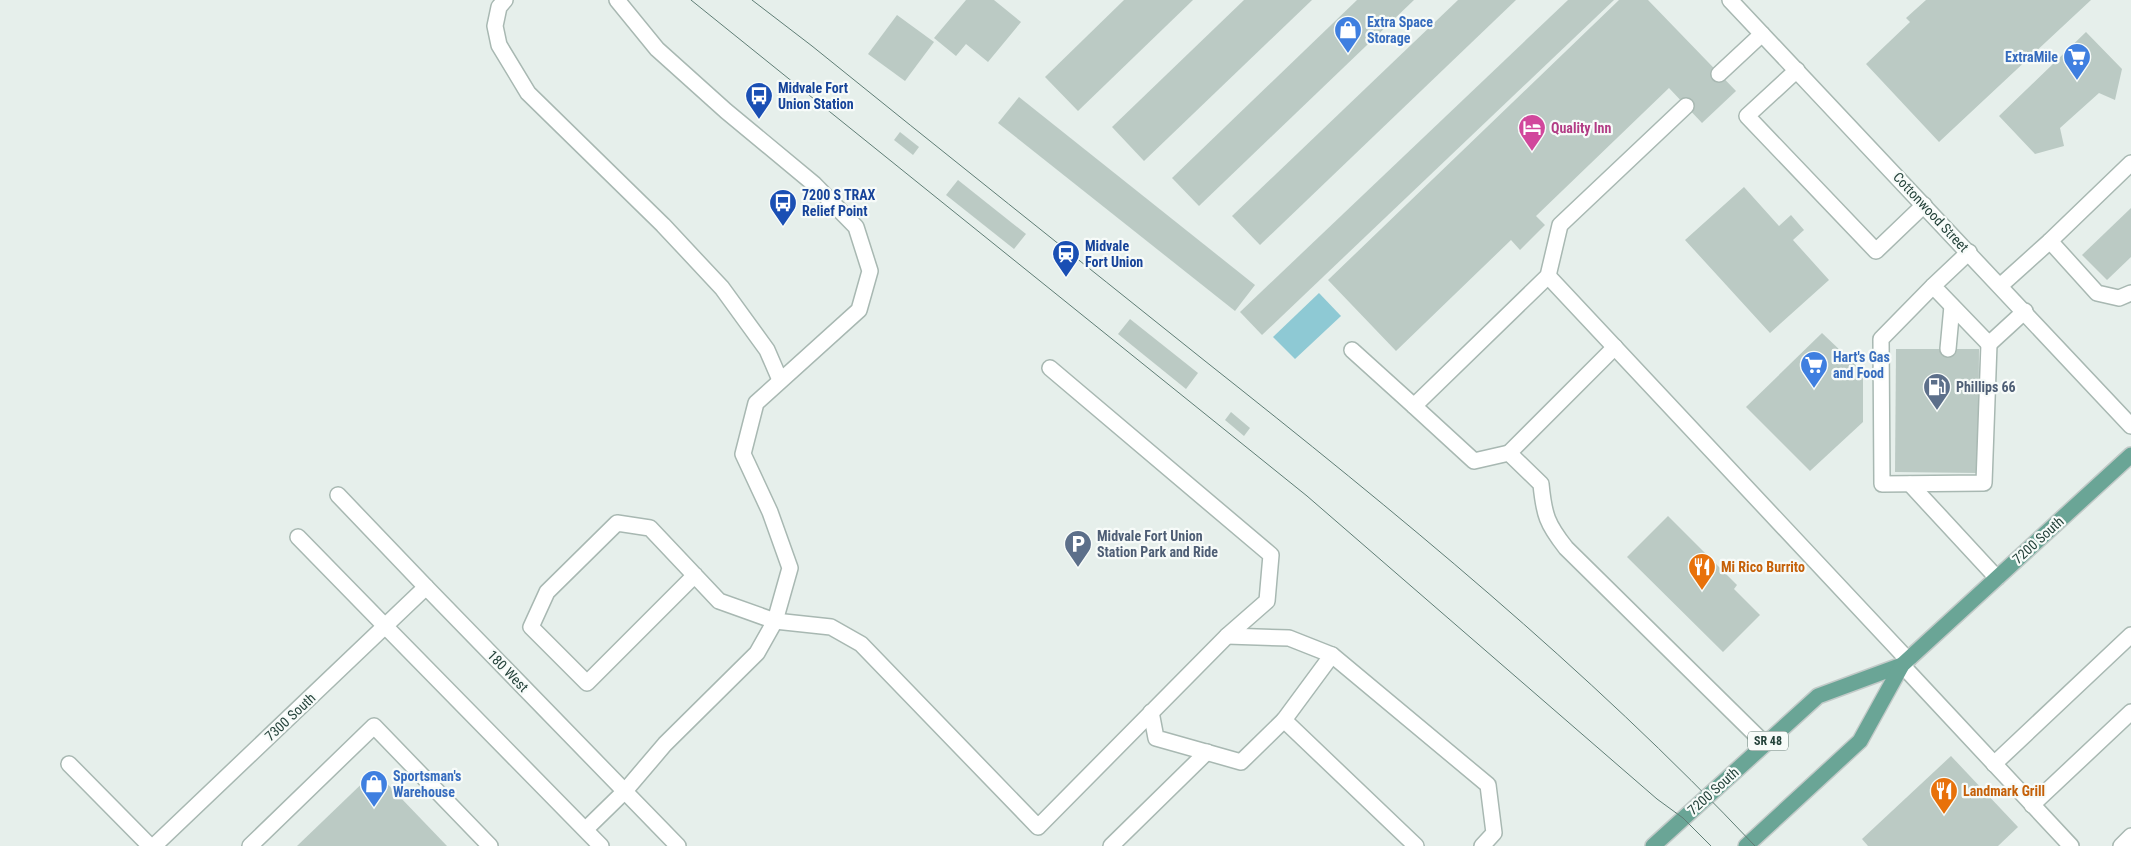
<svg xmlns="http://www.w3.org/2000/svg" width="2131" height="846" viewBox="0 0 2131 846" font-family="'Roboto Condensed',sans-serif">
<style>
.water{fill:#8ec9d4}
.building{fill:#bbcac4}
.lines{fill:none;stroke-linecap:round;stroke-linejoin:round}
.service-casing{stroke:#a8b8b2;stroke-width:18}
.minor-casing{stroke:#a8b8b2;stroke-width:18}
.tertiary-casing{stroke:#a8b8b2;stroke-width:18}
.primary-casing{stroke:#c2cac8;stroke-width:18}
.service{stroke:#fff;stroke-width:15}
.minor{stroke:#fff;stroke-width:15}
.tertiary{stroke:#fff;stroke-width:15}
.primary{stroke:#6aa596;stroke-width:15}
.tram{stroke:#5f7d75;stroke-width:1}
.labels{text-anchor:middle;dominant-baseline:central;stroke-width:4.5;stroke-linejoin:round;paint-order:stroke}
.shield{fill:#f7fbf9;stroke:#637a73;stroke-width:1}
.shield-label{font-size:12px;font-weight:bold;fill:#24423a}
.shop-label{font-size:14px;font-weight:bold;fill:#366cbe;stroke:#f7fbf9;text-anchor:start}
.transit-label{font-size:14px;font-weight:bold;fill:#164399;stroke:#f7fbf9;text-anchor:start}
.hotel-label{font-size:14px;font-weight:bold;fill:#b23c85;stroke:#f7fbf9;text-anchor:start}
.street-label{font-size:14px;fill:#24423a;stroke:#f7fbf9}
.service-label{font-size:14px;font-weight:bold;fill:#4e5e75;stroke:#f7fbf9;text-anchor:start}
.food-label{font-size:14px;font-weight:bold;fill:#c56008;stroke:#f7fbf9;text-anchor:start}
</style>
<rect width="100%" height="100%" fill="#e6efeb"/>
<!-- water -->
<path class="water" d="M1319,293L1341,316L1295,359L1273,337Z"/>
<!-- building -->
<g class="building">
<path d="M966,0H994L1021,22L988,62L966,44L956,56L934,38Z"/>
<path d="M1124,0H1193L1078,111L1045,77Z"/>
<path d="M1244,0H1312L1144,161L1112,127Z"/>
<path d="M1357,0H1414L1199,206L1172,178Z"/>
<path d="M1458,0H1516L1260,245L1232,216Z"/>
<path d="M1568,0H1614L1262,335L1240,312Z"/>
<path d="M1619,0H1648L1736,91L1702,123L1669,88L1536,216L1545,225L1520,250L1511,240L1396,351L1328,280Z"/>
<path d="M1926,0H2091L1939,142L1866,64L1910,22L1906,18Z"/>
<path d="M897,15L934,42L905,81L868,54Z"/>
<path d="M2086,32L2122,69L2115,100L2099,93L2060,128L2064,146L2035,154L1999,116Z"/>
<path d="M1019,97L1255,285L1235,311L998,123Z"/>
<path d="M900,132L919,147L913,155L894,140Z"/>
<path d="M958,180L1026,234L1014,249L946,195Z"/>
<path d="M1744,187L1779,226L1791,215L1804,230L1793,240L1829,280L1770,333L1685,240Z"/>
<path d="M2131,208V257L2107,280L2082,255Z"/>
<path d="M1130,319L1198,373L1186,389L1118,334Z"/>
<path d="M1822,333L1863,372V422L1810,471L1746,407Z"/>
<path d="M1896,349H1979L1978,473L1895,472Z"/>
<path d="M1231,412L1250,428L1244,436L1225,420Z"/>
<path d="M1668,516L1737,585L1734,589L1760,615L1723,652L1627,557Z"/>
<path d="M1951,756L2018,827L1998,846H1868L1862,839Z"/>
<path d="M375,771L447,846H297Z"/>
</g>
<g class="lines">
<defs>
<g id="service">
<path d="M505,0L499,7L495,26L499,45L528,93L663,225L722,288L767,350L780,380"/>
<path d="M1797,70L1747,116L1876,251L1924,205"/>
<path d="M1719,74L1762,34"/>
<path d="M2050,241L2131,163"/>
<path d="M1969,252L1933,286L1989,344L2025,311"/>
<path d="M1548,276L1908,660"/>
<path d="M1933,286L1881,339L1882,484L1984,483L1989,344"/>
<path d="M2000,286L2050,241L2097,293L2119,298L2131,293"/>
<path d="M1948,349L1952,306"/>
<path d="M1352,350L1414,406L1548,276L1560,225L1686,106"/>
<path d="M1414,406L1474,461L1509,453L1541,484C1544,515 1547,524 1566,548L1765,744"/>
<path d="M1509,453L1615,347"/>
<path d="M1910,484L1997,578"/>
<path d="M338,495L426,587"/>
<path d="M298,537L386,627"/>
<path d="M695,575L587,683L531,627L547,592L617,523L650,528L719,601L775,621L831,627L861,644L1038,827L1227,636L1267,601L1271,555L1050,368"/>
<path d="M1227,636L1289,638L1332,655L1488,785L1494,833L1482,846"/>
<path d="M1902,665L2071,846"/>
<path d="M1151,712L1156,738L1241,762L1284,720L1416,846"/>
<path d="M1284,720L1332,655"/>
<path d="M69,764L150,846"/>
<path d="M1994,764L2131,635"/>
<path d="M2032,805L2131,712"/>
<path d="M586,829L625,791L665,744L757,653L775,621L790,568L770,512L743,454L756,403L859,310L870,271L856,227L814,184L726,111L657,49L617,0"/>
<path d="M250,846L374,726L490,846"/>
<path d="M1111,846L1207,752"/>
<path d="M2121,846L2131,836"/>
</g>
<g id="minor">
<path d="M386,627L601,846"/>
<path d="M154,846L426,587L678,846"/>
</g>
<path id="tertiary" d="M1730,0L2131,426"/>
<g id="primary">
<path d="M1653,846L1818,696L1902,665"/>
<path d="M1746,846L1860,741L1902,665L2131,455"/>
</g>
</defs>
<!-- service casing -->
<use href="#service" class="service-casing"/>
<!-- minor casing -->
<use href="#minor" class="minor-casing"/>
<!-- tertiary casing -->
<use href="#tertiary" class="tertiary-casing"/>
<!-- primary casing -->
<use href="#primary" class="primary-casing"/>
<!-- service -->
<use href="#service" class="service"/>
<!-- minor -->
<use href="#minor" class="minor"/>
<!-- tertiary -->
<use href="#tertiary" class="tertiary"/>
<!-- primary -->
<use href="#primary" class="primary"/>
<!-- tram -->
<g class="tram">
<path d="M691,0L1307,496L1657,799L1683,818L1711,846"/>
<path d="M752,0L812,46C943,152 1074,256 1205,361C1397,513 1587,668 1755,846"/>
</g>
</g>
<!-- icons -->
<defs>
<symbol id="shop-pin" viewBox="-11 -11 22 30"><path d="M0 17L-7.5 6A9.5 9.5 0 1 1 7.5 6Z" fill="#3f7fe0" stroke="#f7fbf9"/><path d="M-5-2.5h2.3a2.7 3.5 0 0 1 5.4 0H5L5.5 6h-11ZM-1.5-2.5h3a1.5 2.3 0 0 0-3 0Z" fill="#fff"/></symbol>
<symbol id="supermarket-pin" viewBox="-11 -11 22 30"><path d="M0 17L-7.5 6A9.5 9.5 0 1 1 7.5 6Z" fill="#3f7fe0" stroke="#f7fbf9"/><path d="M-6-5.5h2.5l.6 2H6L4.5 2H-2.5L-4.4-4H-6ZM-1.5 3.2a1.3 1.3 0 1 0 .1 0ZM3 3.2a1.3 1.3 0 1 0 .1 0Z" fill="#fff"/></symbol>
<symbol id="bus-pin" viewBox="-11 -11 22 30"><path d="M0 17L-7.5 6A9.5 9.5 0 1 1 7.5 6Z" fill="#1a4fb4" stroke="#f7fbf9"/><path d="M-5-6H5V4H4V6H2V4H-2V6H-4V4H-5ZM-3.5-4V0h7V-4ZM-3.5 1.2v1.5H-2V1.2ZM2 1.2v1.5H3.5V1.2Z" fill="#fff"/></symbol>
<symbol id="hotel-pin" viewBox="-11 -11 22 30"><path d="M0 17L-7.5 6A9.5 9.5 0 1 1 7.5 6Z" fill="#d1479c" stroke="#f7fbf9"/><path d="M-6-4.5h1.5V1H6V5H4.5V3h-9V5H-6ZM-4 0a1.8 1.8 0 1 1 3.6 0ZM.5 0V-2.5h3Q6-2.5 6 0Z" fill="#fff"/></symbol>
<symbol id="station-pin" viewBox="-11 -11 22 30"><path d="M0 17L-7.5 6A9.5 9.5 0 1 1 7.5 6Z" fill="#1a4fb4" stroke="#f7fbf9"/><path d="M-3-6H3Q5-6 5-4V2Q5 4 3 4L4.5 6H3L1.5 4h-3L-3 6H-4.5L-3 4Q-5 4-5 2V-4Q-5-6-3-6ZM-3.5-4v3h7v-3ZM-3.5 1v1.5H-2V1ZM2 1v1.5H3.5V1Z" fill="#fff"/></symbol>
<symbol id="fuel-pin" viewBox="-11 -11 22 30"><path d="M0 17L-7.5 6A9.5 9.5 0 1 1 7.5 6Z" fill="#5c6f8a" stroke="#f7fbf9"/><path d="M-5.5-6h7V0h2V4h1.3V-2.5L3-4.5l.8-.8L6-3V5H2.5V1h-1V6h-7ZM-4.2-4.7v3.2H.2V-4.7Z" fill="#fff"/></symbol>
<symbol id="parking-pin" viewBox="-11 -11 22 30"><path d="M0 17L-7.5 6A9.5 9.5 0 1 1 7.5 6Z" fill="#5c6f8a" stroke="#f7fbf9"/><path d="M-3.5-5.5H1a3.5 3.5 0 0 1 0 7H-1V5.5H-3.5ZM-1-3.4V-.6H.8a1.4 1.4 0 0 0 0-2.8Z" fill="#fff"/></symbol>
<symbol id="restaurant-pin" viewBox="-11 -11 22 30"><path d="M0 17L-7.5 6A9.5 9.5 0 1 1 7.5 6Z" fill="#e8710a" stroke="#f7fbf9"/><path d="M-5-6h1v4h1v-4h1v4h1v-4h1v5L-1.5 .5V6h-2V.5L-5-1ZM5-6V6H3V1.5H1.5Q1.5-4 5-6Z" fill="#fff"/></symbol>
</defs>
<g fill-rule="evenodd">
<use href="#shop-pin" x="1332" y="14" width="32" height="43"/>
<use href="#supermarket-pin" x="2061" y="41" width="32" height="43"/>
<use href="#bus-pin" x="743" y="80" width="32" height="43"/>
<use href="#hotel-pin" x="1516" y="112" width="32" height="43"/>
<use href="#bus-pin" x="767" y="187" width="32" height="43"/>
<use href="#station-pin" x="1050" y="238" width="32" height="43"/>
<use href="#supermarket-pin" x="1798" y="349" width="32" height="43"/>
<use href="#fuel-pin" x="1921" y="371" width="32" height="43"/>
<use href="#parking-pin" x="1062" y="528" width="32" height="43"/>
<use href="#restaurant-pin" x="1686" y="551" width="32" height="43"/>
<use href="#shop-pin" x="358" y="768" width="32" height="43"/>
<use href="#restaurant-pin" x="1928" y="775" width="32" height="43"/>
</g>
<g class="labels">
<!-- shield labels -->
<rect class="shield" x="1748" y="731.5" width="40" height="19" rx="4"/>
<g class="shield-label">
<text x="1768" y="741">SR 48</text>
</g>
<!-- shop labels -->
<g class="shop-label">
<text x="1367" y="22">Extra Space<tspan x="1367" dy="16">Storage</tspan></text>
<text x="2058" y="57" text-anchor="end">ExtraMile</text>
<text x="1833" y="357">Hart's Gas<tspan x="1833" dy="16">and Food</tspan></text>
<text x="393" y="776">Sportsman's<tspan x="393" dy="16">Warehouse</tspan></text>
</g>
<!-- transit labels -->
<g class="transit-label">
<text x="778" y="88">Midvale Fort<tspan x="778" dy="16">Union Station</tspan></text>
<text x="802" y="195">7200 S TRAX<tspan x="802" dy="16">Relief Point</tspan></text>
<text x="1085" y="246">Midvale<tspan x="1085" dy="16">Fort Union</tspan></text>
</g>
<!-- hotel labels -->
<g class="hotel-label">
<text x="1551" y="128">Quality Inn</text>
</g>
<!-- street labels -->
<g class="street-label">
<text transform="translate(1931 212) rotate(47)">Cottonwood Street</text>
<text transform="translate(2038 540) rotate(-42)">7200 South</text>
<text transform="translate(508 671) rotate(46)">180 West</text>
<text transform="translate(290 717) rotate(-43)">7300 South</text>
<text transform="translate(1713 791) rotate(-42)">7200 South</text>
</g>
<!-- service labels -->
<g class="service-label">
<text x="1956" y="387">Phillips 66</text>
<text x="1097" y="536">Midvale Fort Union<tspan x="1097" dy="16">Station Park and Ride</tspan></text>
</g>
<!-- food labels -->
<g class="food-label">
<text x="1721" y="567">Mi Rico Burrito</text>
<text x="1963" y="791">Landmark Grill</text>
</g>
</g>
</svg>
